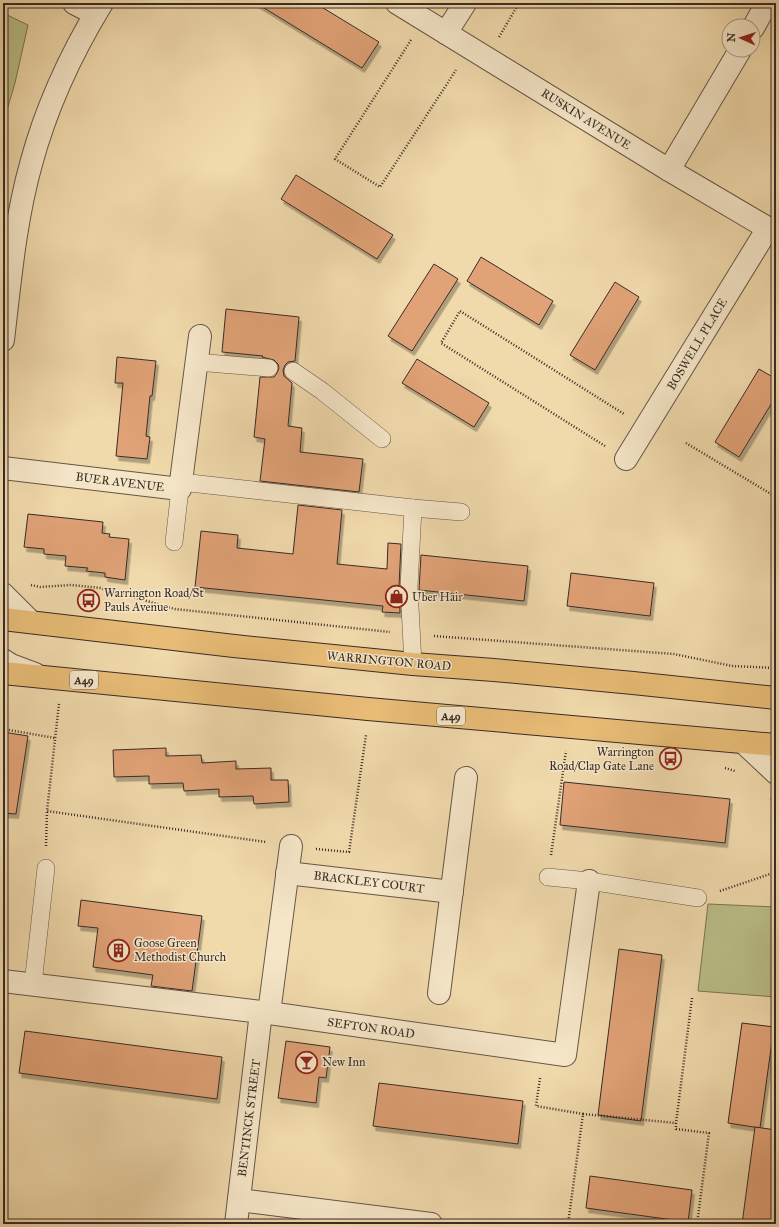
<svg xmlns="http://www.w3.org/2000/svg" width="779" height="1227" viewBox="0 0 779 1227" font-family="'IM FELL Great Primer',serif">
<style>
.green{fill:#babf88;stroke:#797557}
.building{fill:#e1a277;stroke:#382b26;filter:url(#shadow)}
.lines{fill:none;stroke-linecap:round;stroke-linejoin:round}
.service-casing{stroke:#665647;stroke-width:18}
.minor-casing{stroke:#665647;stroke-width:24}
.trunk-casing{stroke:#382b26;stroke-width:24}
.path{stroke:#382b26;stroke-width:2.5;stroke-dasharray:1 2;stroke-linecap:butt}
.service{stroke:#f5e6c8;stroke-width:17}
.minor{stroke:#f5e6c8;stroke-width:22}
.trunk{stroke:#e8bc76;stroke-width:22}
.labels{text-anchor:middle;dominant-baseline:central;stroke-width:3;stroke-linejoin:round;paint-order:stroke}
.shield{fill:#f5e6c8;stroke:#716357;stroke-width:1}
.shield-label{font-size:11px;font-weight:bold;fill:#382b26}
.street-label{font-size:12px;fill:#382b26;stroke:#f5e6c8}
.poi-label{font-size:12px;fill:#382b26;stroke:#f5e6c8;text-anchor:start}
</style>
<defs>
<filter id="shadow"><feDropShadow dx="2.5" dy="4.5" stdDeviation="0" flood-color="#0004"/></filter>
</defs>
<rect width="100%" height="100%" fill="#f0d9ab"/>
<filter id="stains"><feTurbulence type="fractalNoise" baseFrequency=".005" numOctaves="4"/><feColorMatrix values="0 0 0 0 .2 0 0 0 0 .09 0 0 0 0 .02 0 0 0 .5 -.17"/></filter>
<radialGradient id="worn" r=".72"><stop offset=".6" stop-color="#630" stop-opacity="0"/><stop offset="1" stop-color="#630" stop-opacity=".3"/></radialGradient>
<!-- green -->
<g class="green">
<path d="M3,13L28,25L15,83L3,123Z"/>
<path d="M708,904L776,907V997L698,991Z"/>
</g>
<!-- building -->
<g class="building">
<path d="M256,3H315L379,42L362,68Z"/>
<path d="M296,175L393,235L377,259L281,199Z"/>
<path d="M481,257L553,301L539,325L467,281Z"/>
<path d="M434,264L458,279L412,351L388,336Z"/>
<path d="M615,282L639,297L595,370L570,355Z"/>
<path d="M226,309L299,317L295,361L288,362L285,365L283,370L284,376L292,383L288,426L302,428L300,452L363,459L359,492L260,481L265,439L254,437L260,377H274L277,373L279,368L278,364L274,360L262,357L263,356L222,352Z"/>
<path d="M117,357L156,361L152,396H150L146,436L150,437L147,459L116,456L123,383H115Z"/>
<path d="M417,359L489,403L474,427L402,383Z"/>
<path d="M759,369L776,379V396L739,457L715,442Z"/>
<path d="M298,505L342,510L337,564L387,569L388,543L401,544L399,586L400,613L382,612L383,606L195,587L201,531L238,535L237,548L293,554Z"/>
<path d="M28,514L103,522L102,533L110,534L109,537L129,539L125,580L105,577V573L86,571L88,568L65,566L66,556L44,554V549L24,547Z"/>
<path d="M421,555L528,566L524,601L419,590Z"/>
<path d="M571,573L654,583L650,616L567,606Z"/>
<path d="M3,732L28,736L16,814L3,813Z"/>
<path d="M166,748V756L201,755L202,763L236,761V769L271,768V780H288L289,802L254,804L253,796L219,797V789L184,791L183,783L149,784V776L114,777L113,750Z"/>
<path d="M564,782L730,799L725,843L560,825Z"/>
<path d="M81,900L202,916L192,991L151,986L153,975L93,967L98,928L78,926Z"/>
<path d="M619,949L662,955L641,1121L598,1115Z"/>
<path d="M742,1023L774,1027L760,1128L728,1123Z"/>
<path d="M25,1031L222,1057L217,1099L19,1073Z"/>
<path d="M286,1041L330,1047L326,1078L319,1077L316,1103L278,1098Z"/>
<path d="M379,1083L523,1101L518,1144L373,1126Z"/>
<path d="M755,1127L776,1130V1224H742Z"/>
<path d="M590,1176L692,1190L688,1222L586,1208Z"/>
</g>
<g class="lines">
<defs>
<g id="service">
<path d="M196,362L269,368"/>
<path d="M293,371L322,391L382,439"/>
<path d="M181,482L413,508L409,587L413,664"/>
<path d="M413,508L461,512"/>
<path d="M174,542L180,489"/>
<path d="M548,877L589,881L698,898"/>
<path d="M33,984L46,868"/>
</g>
<g id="minor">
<path d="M74,3L95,14"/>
<path d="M397,3L669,170L776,233"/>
<path d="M753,28L767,3"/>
<path d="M446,33L465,3"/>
<path d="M669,170L740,50"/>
<path d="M3,340C10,281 15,221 31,164C46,108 72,52 102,3"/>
<path d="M626,459L768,228"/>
<path d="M3,468L180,489L200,336"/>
<path d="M3,594L31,622"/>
<path d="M3,660L11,665L35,674"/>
<path d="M743,742L776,773"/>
<path d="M287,873L452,892"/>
<path d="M3,981L269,1013L565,1055L589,881"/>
<path d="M439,993L466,778"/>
<path d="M269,1013L291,846"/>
<path d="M239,1200L431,1224"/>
<path d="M236,1224L261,1012"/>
</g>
<g id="trunk">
<path d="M3,619L234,646L413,664L494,670L633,683L776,698"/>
<path d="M3,673L368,709L776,745"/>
</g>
</defs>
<!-- service casing -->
<use href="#service" class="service-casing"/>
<!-- minor casing -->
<use href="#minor" class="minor-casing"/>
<!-- trunk casing -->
<use href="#trunk" class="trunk-casing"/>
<!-- path -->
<g class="path">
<path d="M499,37L519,3"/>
<path d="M411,40L335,159L380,187L456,70"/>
<path d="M686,443L776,497"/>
<path d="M605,446L441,343L460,311L624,414"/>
<path d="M31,585L40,587L71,585L101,588L175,609L390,632"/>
<path d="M434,636L674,654L732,666L776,668"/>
<path d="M59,704L47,811L266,842"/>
<path d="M3,729L55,738"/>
<path d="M725,768L735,771"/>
<path d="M771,798L776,803"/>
<path d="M46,846L47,811"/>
<path d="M316,849L349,852L366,735"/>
<path d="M551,855L566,751"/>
<path d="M720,891L776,872"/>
<path d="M692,998L676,1123V1129L709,1133L697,1224"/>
<path d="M540,1078L536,1106L583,1114L568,1224"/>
<path d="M583,1114L676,1123"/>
</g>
<!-- service -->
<use href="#service" class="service"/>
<!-- minor -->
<use href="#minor" class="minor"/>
<!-- trunk -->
<use href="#trunk" class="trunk"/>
</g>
<!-- icons -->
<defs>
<symbol id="shop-ring" viewBox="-11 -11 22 22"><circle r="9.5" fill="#f5e6c8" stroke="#8f2418" stroke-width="1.5"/><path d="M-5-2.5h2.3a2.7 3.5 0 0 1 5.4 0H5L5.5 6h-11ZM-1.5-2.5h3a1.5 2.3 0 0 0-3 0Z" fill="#8f2418"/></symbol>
<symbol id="bus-ring" viewBox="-11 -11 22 22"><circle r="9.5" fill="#f5e6c8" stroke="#8f2418" stroke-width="1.5"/><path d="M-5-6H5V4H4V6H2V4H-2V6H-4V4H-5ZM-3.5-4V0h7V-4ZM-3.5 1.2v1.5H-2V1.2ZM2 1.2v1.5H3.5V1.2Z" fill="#8f2418"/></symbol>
<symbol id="building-ring" viewBox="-11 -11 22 22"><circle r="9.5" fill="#f5e6c8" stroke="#8f2418" stroke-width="1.5"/><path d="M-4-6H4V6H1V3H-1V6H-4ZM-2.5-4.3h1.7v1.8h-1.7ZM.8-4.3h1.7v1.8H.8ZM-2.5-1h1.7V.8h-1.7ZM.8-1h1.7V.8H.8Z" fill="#8f2418"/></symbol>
<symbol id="bar-ring" viewBox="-11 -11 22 22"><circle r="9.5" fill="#f5e6c8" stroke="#8f2418" stroke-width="1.5"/><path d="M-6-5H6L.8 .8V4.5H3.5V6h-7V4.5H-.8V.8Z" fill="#8f2418"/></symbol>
</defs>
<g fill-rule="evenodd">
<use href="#shop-ring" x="384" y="584" width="25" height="25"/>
<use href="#bus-ring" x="76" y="588" width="25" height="25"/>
<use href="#bus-ring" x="658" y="746" width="25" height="25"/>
<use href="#building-ring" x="106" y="938" width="25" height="25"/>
<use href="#bar-ring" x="294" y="1050" width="25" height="25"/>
</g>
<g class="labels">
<!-- shield labels -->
<g class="shield">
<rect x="70" y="671" width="28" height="18" rx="3"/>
<rect x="437" y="707" width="28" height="18" rx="3"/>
</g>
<g class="shield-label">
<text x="84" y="680">A49</text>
<text x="451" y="716">A49</text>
</g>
<!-- street labels -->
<g class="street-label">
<text transform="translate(586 119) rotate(32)">RUSKIN AVENUE</text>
<text transform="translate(697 344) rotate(-59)">BOSWELL PLACE</text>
<text transform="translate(120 482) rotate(7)">BUER AVENUE</text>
<text transform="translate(389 661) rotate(5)">WARRINGTON ROAD</text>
<text transform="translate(369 882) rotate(7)">BRACKLEY COURT</text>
<text transform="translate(371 1028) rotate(8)">SEFTON ROAD</text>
<text transform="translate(249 1118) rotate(-83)">BENTINCK STREET</text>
</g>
<!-- poi labels -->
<g class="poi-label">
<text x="104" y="593">Warrington Road/St<tspan x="104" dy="14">Pauls Avenue</tspan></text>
<text x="412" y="597">Uber Hair</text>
<text x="654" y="752" text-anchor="end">Warrington<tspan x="654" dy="14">Road/Clap Gate Lane</tspan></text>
<text x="134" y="943">Goose Green<tspan x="134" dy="14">Methodist Church</tspan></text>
<text x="322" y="1062">New Inn</text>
</g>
</g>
<!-- margin -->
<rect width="779" height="1227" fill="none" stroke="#f0d9ab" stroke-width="16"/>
<rect x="4" y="4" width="771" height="1219" fill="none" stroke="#382b26" stroke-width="2"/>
<rect x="8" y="8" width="763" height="1211" fill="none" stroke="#382b26"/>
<!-- north arrow -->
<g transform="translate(741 38) rotate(273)"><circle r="19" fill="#f5e6c8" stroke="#a99b87"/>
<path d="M0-3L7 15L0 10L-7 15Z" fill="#8f2418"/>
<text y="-6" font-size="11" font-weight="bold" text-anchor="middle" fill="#382b26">N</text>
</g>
<rect width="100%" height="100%" filter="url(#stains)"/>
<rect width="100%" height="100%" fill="url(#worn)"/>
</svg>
